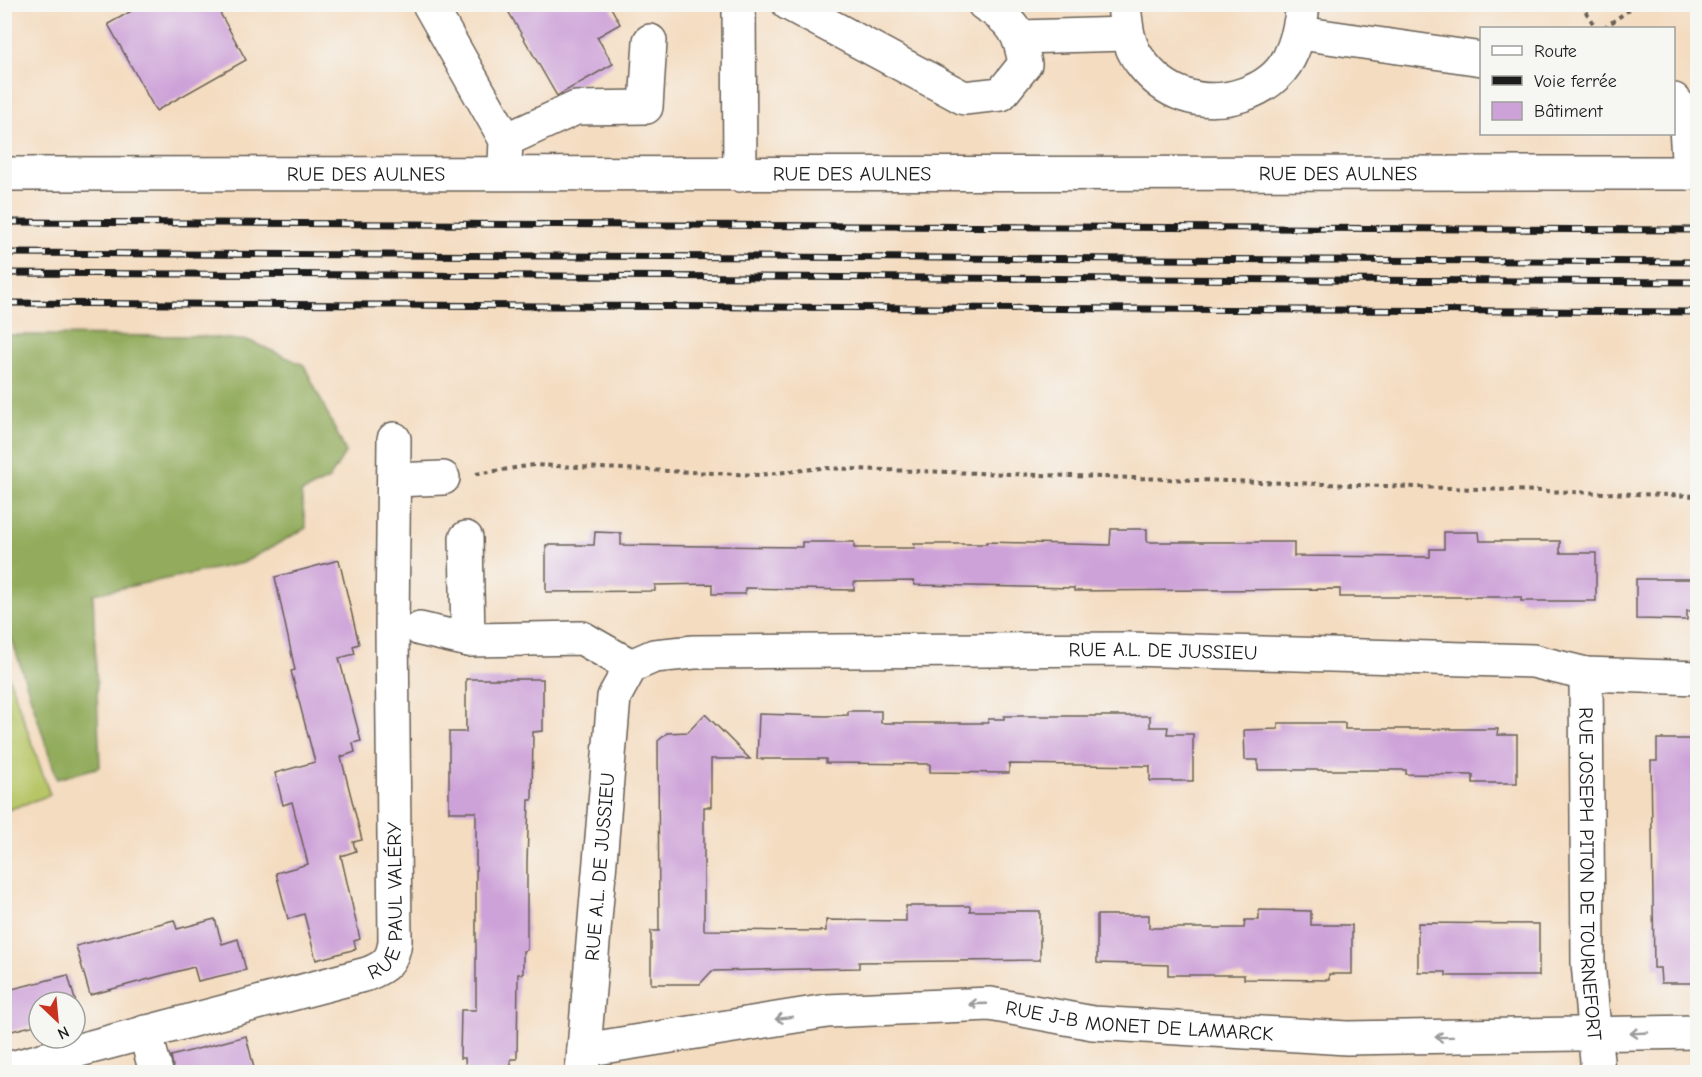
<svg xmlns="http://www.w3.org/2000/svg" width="1702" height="1077" viewBox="0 0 1702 1077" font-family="'Comic Neue',sans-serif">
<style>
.green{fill:#b8c668;stroke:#6a7142;stroke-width:1.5}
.forest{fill:#92ab5c;stroke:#57643c;stroke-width:1.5}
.building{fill:#cda2d8}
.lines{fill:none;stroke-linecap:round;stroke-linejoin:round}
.minor-casing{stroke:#685f55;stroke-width:36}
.path{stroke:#685f55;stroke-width:4;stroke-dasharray:4.5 4.5;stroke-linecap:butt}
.minor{stroke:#fff;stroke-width:33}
.rail-casing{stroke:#1c1c1c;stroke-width:7}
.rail{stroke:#f6f6f2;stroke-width:4.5;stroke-dasharray:14;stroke-linecap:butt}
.oneway{stroke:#999}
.labels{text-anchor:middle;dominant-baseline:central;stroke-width:6;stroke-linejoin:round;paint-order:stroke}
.street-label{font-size:20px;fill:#1c1c1c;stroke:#f6f6f2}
</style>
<rect width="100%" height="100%" fill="#f6f6f2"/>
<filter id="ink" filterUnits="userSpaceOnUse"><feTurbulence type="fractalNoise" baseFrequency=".0167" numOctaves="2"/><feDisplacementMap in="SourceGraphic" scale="12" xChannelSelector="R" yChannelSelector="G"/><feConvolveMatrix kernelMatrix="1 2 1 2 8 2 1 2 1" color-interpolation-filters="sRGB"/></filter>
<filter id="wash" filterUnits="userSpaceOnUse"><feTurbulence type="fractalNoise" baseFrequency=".008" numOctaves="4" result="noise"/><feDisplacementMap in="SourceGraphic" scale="24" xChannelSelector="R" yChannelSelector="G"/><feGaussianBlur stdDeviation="1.35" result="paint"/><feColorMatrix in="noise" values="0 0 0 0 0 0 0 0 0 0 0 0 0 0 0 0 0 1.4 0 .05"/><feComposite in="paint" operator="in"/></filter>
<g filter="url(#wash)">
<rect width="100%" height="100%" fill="#f4dcc0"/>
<!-- green -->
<path class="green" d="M4,663L50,795L5,811H4Z"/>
<!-- forest -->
<path class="forest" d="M4,335L198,336L250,341L304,365L346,452L329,479L301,493L306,528L243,563L93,594L100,767L57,779L5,618Z"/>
<g id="blocks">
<!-- building -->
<g class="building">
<path d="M144,4H215L246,60L156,111L108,24Z"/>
<path d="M504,4H609L620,24L597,37L613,64L557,96Z"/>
<path d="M1111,529H1147V542H1294V556L1430,557V549H1444V532H1479L1480,541H1560V553H1596V601H1521V597H1340V589L1074,591V588L915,585L914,581L854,582V590L745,588V594H712V584L655,585V591L546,592V545H594L595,532L621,533V545L802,547V542H854V548H915L914,544H986V542L1110,545Z"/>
<path d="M339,560L359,644L353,646L355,654L339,658L361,741L353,743L355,752L341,757L362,840L353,842L356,851L341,856L360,939L354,941L356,949L316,960L304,914L288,919L276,873L308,864L292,802L283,805L275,773L315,762L291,671L295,670L275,577Z"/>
<path d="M1636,579H1698V611H1687V620L1636,619Z"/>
<path d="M466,679H543V731L533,732L532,800H529L527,863V950L523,951V974H518L517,1059H511V1072H466L465,1058H460L461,1010H476V812H449V732H466Z"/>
<path d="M848,711H881V723H988V719H1004V716H1150V727H1168L1167,734H1193V781H1150V766L1009,764V773L930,772V764L826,763V759H757L759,714L826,716L848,715Z"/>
<path d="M705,714L750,759H711V807H704V930L826,931V920L906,921V906H970V911H1040V960L859,962V968L712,971L700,984H651V931H659L658,741L667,733L688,732Z"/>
<path d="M1278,723H1345V729H1498L1497,735H1517V783H1473V775L1406,774V770H1258V760H1245L1244,730L1278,729Z"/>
<path d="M1657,739H1698V983H1661L1660,968H1654L1651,761H1657Z"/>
<path d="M1259,910L1311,911V925H1352V974H1329V980L1244,979V975H1168V965L1097,963V915H1149V928H1244L1245,920H1259Z"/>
<path d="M215,919L222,944L238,939L246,970L198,981L194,967L90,995L76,946L174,920L177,929Z"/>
<path d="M1418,923L1539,924V976H1446V972H1418Z"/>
<path d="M68,975L79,1014L75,1015V1002H39V1024L4,1033V991Z"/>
<path d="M246,1036L255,1072H174L171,1056Z"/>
</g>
</g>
</g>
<g filter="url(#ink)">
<use href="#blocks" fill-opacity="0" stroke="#685f55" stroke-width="1.5"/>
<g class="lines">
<defs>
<g id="minor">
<path d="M429,4L506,140L505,163"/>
<path d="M739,4L740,175"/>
<path d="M789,4L964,98L1001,94L1025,64C1020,33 1013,21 984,4"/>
<path d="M1124,4C1126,24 1127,45 1140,61C1151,76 1166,89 1184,95C1220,108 1271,93 1289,58C1298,40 1301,24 1303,4"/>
<path d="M1300,33L1482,59"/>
<path d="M1020,37L1127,34"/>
<path d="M1674,100L1685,113L1689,173"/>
<path d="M506,140L576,108L646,107L650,41"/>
<path id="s1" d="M4,174L1698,173"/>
<path d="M395,480L443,478"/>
<path d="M420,629L468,640L466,538"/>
<path d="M468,640L582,638L631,666"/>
<path id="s2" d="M1586,674L1588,963L1598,1072"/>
<path d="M145,1032L156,1072"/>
<path id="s3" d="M584,1050L827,1011L990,1004L1093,1023L1347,1038L1698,1032"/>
<path id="s4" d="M4,1070L367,974C385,967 393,961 395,941L392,628L394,439"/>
<path id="s5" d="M582,1072L614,697L631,666L654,656L694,652L1130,649L1533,661L1586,674L1698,678"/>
</g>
</defs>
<!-- minor casing -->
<use href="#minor" class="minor-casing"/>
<!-- path -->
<g class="path">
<path d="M1581,4L1596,28"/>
<path d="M1604,28L1637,4"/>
<path d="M476,474L534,465L759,475L822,468L1698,496"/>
</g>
<!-- minor -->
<use href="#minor" class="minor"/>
<defs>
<g id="rail">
<path d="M4,222L1698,230"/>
<path d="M4,253L1698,262"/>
<path d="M4,273L1698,282"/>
<path d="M4,303L1698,312"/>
</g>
</defs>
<!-- rail casing -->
<use href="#rail" class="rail-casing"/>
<!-- rail -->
<use href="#rail" class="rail"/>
</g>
<!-- one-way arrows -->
<defs><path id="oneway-shaft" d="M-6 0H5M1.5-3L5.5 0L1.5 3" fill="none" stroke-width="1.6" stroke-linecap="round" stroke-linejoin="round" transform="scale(1.5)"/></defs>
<g class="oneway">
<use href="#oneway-shaft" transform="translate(978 1004) rotate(178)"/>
<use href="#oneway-shaft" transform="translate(784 1018) rotate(171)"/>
<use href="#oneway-shaft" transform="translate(1639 1033) rotate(177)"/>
<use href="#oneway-shaft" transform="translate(1444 1037) rotate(179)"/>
</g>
</g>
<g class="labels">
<!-- street labels -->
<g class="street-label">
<text stroke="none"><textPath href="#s1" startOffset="362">RUE DES AULNES</textPath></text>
<text stroke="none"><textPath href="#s1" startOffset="1334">RUE DES AULNES</textPath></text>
<text stroke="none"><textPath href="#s1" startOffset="848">RUE DES AULNES</textPath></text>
<text stroke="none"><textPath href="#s5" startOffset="946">RUE A.L. DE JUSSIEU</textPath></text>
<text stroke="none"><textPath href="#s5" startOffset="206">RUE A.L. DE JUSSIEU</textPath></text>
<text stroke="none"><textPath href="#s2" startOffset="200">RUE JOSEPH PITON DE TOURNEFORT</textPath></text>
<text stroke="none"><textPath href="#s4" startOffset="459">RUE PAUL VALÉRY</textPath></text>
<text stroke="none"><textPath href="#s3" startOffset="560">RUE J-B MONET DE LAMARCK</textPath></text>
</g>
</g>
<!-- margin -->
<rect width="1702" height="1077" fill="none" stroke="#f6f6f2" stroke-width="24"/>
<!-- legend -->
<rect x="1480" y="27" width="195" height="108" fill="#f6f6f2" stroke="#9f9f9c" stroke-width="1.5"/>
<rect x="1492" y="46" width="30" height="9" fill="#ffffff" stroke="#9f9f9c" stroke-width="1.5"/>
<text x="1534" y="57" font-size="18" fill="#1c1c1c">Route</text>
<rect x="1492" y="76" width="30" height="9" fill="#1c1c1c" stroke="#9f9f9c" stroke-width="1.5"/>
<text x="1534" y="87" font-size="18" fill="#1c1c1c">Voie ferrée</text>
<rect x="1492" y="102" width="30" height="18" fill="#cda2d8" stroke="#9f9f9c" stroke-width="1.5"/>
<text x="1534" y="117" font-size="18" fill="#1c1c1c">Bâtiment</text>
<!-- north arrow -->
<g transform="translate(57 1020) rotate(154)"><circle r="28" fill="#f6f6f2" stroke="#9f9f9c" stroke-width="1.5"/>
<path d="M0-4.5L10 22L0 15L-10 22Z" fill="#c8321e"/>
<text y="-9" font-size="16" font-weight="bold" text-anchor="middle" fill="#1c1c1c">N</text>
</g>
</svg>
